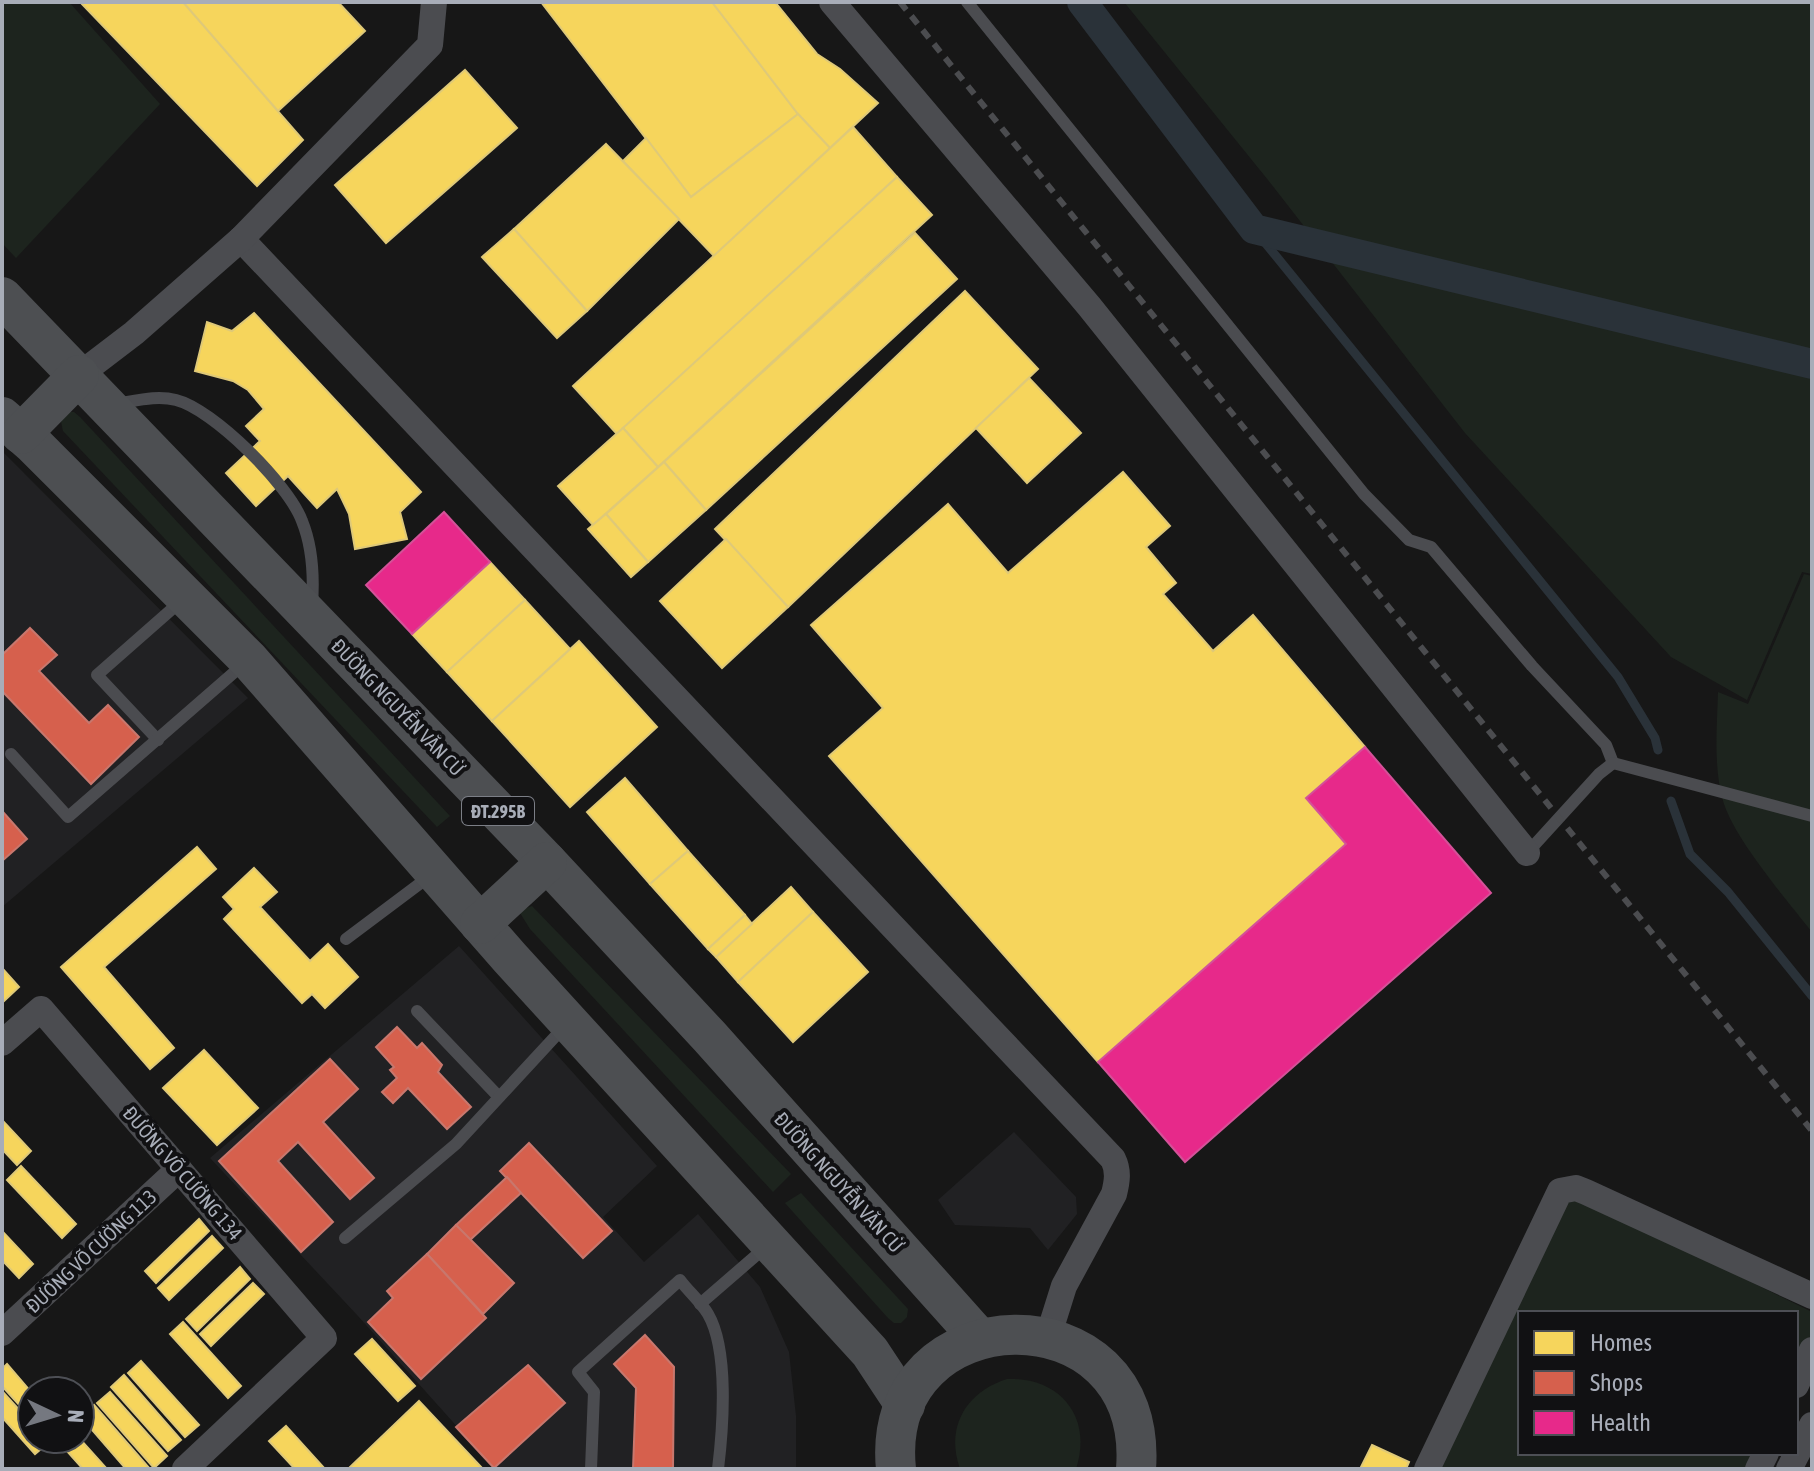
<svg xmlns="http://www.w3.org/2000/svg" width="1814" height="1471" viewBox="0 0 1814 1471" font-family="'Asap Condensed',sans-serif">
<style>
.built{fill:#212123}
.green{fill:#1d241e}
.homes{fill:#f6d55c;stroke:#dfc978;stroke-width:2}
.shops{fill:#d6604d;stroke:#c8776d;stroke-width:2}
.health{fill:#e7298a;stroke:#d45198;stroke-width:2}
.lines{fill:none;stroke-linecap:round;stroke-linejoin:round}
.stream{stroke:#2a3239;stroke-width:9}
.canal{stroke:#2a3239;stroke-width:30}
.service{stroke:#4b4c50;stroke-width:12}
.minor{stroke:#4b4c50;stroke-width:26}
.primary{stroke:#4d4f52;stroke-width:40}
.rail{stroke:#4b4c4f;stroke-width:6;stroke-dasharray:10 8;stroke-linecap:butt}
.labels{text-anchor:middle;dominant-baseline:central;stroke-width:8;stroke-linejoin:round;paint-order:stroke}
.shield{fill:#111113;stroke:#7b7e86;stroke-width:2}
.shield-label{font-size:18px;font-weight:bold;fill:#a8adb8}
.street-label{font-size:20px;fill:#a8adb8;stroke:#111113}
</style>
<rect width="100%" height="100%" fill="#171717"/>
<!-- built -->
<g class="built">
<path d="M2,451L248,698L2,907Z"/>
<path d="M459,946L657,1166L603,1217L644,1262L698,1214L760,1287L789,1352L796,1416V1469H495L358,1316L210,1158Z"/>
<path d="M1014,1132L1076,1197L1077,1214L1048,1250L1030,1228L955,1225L938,1200Z"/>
</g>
<!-- green -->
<g class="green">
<path d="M2,2H69L160,104L16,258L2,243Z"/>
<path d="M1124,2H1812V574L1802,572L1747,700L1671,657L1465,433L1268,180Z"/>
<path d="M66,412H74L80,417L450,816L437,827L63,431L61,422Z"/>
<path d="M1804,574L1812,576V932C1786,899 1737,842 1724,804C1713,770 1717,727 1718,692L1748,704Z"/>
<path d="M532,906L791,1174L773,1192L530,929L520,913L524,909Z"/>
<path d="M801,1193L908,1309L907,1317L901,1323H894L888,1318L785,1203Z"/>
<path d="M1583,1199L1812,1312V1332L1796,1368V1313H1520V1453H1758L1751,1469H1436L1567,1201Z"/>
<path d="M1007,1379C1060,1377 1093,1417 1076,1469H960C945,1427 966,1392 1007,1379Z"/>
</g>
<!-- homes -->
<g class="homes">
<path d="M80,2H183L303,140L257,186Z"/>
<path d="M183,2H338L365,31L278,111Z"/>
<path d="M541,2H712L798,114L691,197Z"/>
<path d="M712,2H775L817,54L840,69L878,103L830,148L798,114Z"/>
<path d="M465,70L517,128L386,243L335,185Z"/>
<path d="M798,114L830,148L714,256L623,161L646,138L691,197Z"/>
<path d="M853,127L897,177L617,434L573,386Z"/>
<path d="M606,144L679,219L587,311L514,229Z"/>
<path d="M897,177L932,215L658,467L623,428Z"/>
<path d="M514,229L587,311L557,338L482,257Z"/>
<path d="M915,233L957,279L706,510L664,462Z"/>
<path d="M965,291L1038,369L788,607L715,529Z"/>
<path d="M254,313L421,492L400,512L407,539L355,549L349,514L337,489L317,508L288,476L256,506L226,473L260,441L246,426L264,409L248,390L233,381L195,371L207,322L232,331Z"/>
<path d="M1029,378L1081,433L1027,483L976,428Z"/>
<path d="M623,428L658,467L593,525L558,486Z"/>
<path d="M664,462L706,510L648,562L606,514Z"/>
<path d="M1123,472L1170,526L1146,547L1176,583L1163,594L1213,651L1253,615L1365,747L1306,798L1346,844L1098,1062L829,756L883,708L811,625L948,504L1008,573Z"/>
<path d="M606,514L648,562L631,577L588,529Z"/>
<path d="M726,539L788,607L722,668L660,601Z"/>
<path d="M490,562L525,600L447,672L412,634Z"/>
<path d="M525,600L570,649L492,721L447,672Z"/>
<path d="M579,641L657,727L570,807L492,721Z"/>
<path d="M625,778L688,851L650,884L587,812Z"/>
<path d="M197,847L216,869L104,967L174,1048L150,1069L61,967Z"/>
<path d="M688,851L745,915L708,949L650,884Z"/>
<path d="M254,868L277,892L260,907L310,961L328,944L358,977L325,1008L312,994L302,1003L224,919L234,909L223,897Z"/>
<path d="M791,887L813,912L738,982L716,957Z"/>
<path d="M813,912L868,972L793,1042L738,982Z"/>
<path d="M745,915L752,924L716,957L708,949Z"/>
<path d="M2,968L19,987L2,1003Z"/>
<path d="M204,1050L258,1108L217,1145L163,1088Z"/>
<path d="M2,1120L31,1151L17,1165L2,1149Z"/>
<path d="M21,1166L76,1224L62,1238L7,1180Z"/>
<path d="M199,1219L209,1231L156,1283L145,1271Z"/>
<path d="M2,1231L33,1264L19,1278L2,1260Z"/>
<path d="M212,1236L223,1248L169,1300L158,1288Z"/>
<path d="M240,1267L250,1279L197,1331L186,1319Z"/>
<path d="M253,1283L264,1294L211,1346L200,1334Z"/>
<path d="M183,1322L241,1386L228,1398L170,1334Z"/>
<path d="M372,1339L415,1386L398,1401L355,1354Z"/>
<path d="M141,1361L199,1425L185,1437L128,1373Z"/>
<path d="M7,1364L32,1393V1419L2,1386V1369Z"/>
<path d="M124,1375L181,1440L168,1451L111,1387Z"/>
<path d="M2,1391L32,1424V1439H45L48,1443L35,1454L2,1417Z"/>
<path d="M110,1392L167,1456L154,1468L97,1403Z"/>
<path d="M419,1401L483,1469H348Z"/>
<path d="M94,1405L150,1469H126L81,1417Z"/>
<path d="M286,1426L325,1469H295L269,1441Z"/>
<path d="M59,1439H80L107,1469H83L58,1441Z"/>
<path d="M1372,1445L1409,1462L1406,1469H1360Z"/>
</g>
<!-- shops -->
<g class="shops">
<path d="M30,628L57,655L39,671L89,723L108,705L139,737L91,784L2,691V655Z"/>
<path d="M3,812L27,839L2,861V813Z"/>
<path d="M397,1027L417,1048L422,1043L442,1065L438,1072L471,1107L447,1129L408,1088L393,1103L382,1092L397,1078L390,1070L394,1067L376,1047Z"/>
<path d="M330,1059L358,1089L323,1122L374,1178L350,1199L298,1142L278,1161L333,1222L301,1252L219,1161Z"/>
<path d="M529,1143L612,1231L583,1258L500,1171Z"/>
<path d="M507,1177L521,1193L470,1240L456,1225Z"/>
<path d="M456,1225L514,1283L483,1314L427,1254Z"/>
<path d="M427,1254L486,1318L421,1379L368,1322L393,1298L387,1291Z"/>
<path d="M645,1335L674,1367L673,1469H633L636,1388L614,1364Z"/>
<path d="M528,1365L565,1403L494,1468L456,1427Z"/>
</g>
<!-- health -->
<g class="health">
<path d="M444,512L490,562L412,634L366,585Z"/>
<path d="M1365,747L1491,893L1185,1162L1098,1062L1346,844L1306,798Z"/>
</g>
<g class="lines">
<!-- stream -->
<g class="stream">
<path d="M1254,229L1618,677L1655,738L1658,750"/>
<path d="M1671,801L1690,854L1728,892L1812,996"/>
</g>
<!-- canal -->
<path class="canal" d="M1082,2L1254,229L1812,364"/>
<!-- service -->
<g class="service">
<path d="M967,2L1364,494L1409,540L1431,547L1532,666L1606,745L1613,763"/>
<path d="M115,404C136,401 156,395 176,400C213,409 289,485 302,521C313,548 314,577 312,605"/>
<path d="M158,740L97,675L180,602"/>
<path d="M11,754L68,817L246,662"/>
<path d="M1527,853L1599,774L1613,763L1812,816"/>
<path d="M346,939L430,876"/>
<path d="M417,1011L499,1097"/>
<path d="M345,1238L456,1144L564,1027"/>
<path d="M700,1304L767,1246"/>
<path d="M591,1469L594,1392L578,1372L680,1280C688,1291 701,1302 708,1314C729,1350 723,1428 718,1469"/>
</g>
<!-- minor -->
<g class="minor">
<path d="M832,2L1089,306L1527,853"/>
<path d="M241,239L1113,1159C1119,1171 1117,1182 1114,1194L1064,1286L1048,1337"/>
<path d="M79,375L134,333L241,239L430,45L434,2"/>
<path d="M2,1043L41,1009L324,1338L185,1469"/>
<path d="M2,1333L179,1169"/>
<path d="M1796,1385L1812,1350"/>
<path d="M1427,1469L1560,1191L1576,1188L1586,1192L1812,1296"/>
<path d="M1758,1469L1766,1453"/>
<path d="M1789,1469L1812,1425"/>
</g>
<!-- primary -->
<g class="primary">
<path d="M2,297L547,862L709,1036L980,1339"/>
<path d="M2,417L34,445L249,660L510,958L870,1352L905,1405"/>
<path d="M21,434L79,375"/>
<path d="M480,924L547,862"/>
<path d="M896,1469C878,1294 1150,1286 1136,1469"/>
</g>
<!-- rail -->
<path class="rail" d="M900,2L1812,1131"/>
</g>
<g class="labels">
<!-- shield labels -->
<rect class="shield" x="462" y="797" width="72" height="28" rx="6"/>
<g class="shield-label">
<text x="498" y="811">ĐT.295B</text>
</g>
<!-- street labels -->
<g class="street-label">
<text transform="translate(398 707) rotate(46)">ĐƯỜNG NGUYỄN VĂN CỪ</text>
<text transform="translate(183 1173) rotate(49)">ĐƯỜNG VÕ CƯỜNG 134</text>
<text transform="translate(839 1182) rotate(48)">ĐƯỜNG NGUYỄN VĂN CỪ</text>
<text transform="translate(91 1251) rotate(-43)">ĐƯỜNG VÕ CƯỜNG 113</text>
</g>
</g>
<!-- border -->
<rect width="1814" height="1471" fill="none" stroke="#a8adb8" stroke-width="8"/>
<!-- legend -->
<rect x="1518" y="1311" width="280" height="144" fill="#111113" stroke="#4d4f55" stroke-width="2"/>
<rect x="1534" y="1331" width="40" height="24" fill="#f6d55c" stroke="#4d4f55" stroke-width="2"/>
<text x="1590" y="1351" font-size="24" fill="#a8adb8">Homes</text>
<rect x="1534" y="1371" width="40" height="24" fill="#d6604d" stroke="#4d4f55" stroke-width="2"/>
<text x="1590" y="1391" font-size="24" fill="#a8adb8">Shops</text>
<rect x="1534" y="1411" width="40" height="24" fill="#e7298a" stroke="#4d4f55" stroke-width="2"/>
<text x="1590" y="1431" font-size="24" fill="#a8adb8">Health</text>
<!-- north arrow -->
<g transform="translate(56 1415) rotate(94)"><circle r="38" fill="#111113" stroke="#4d4f55" stroke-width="2"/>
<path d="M0-6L14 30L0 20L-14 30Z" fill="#757880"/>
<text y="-12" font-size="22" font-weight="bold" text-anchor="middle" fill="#a8adb8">N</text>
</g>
</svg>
